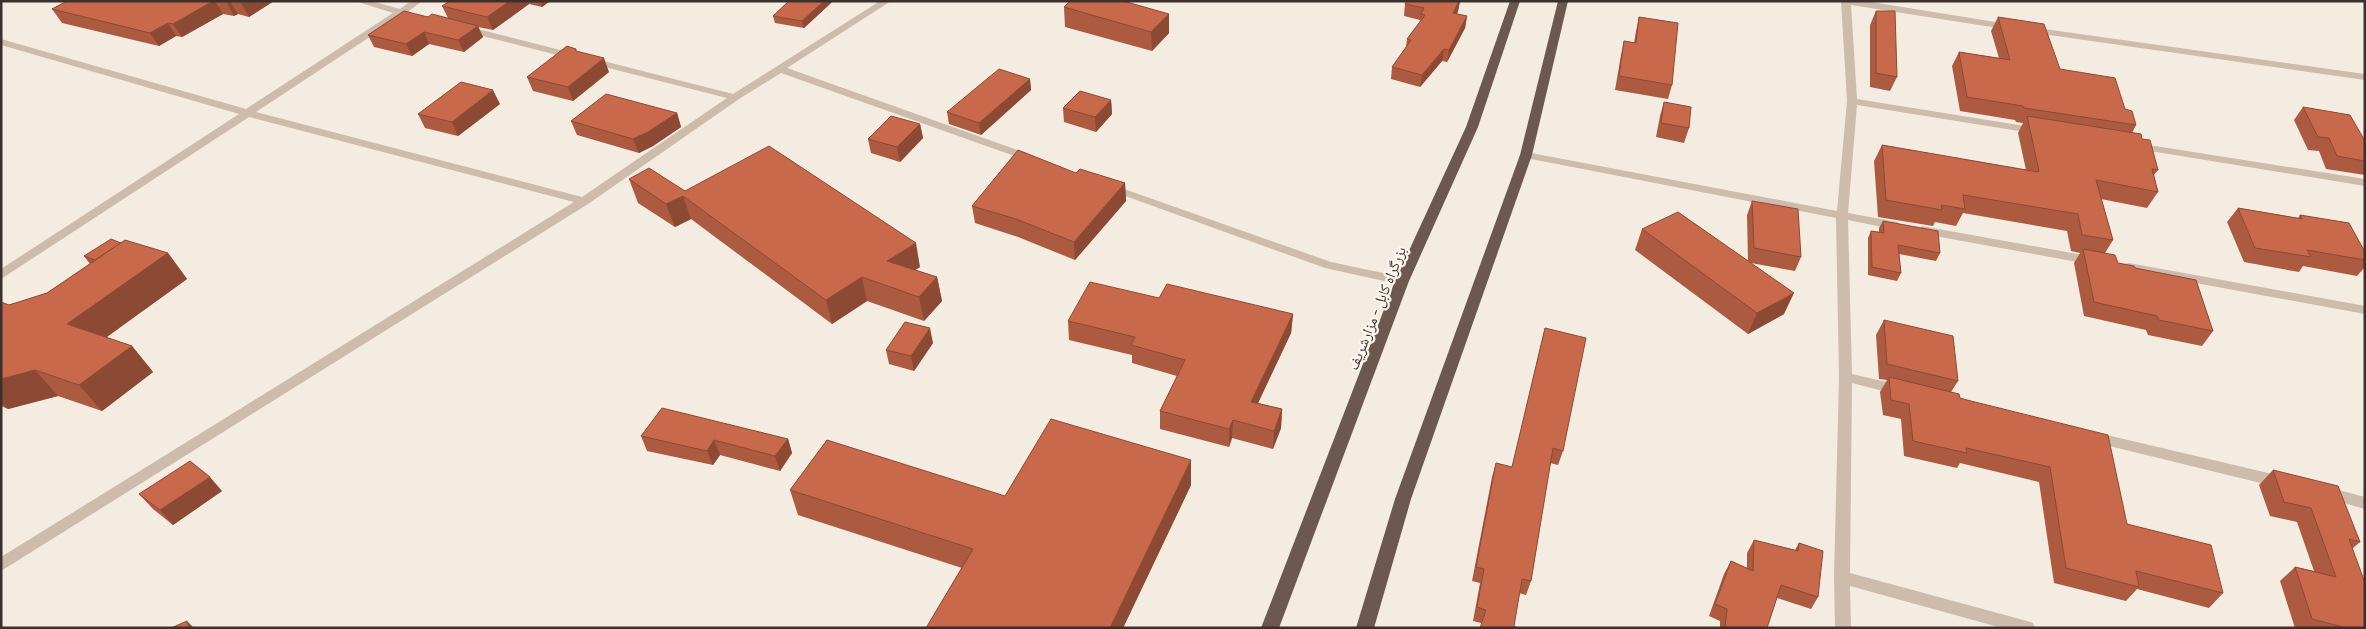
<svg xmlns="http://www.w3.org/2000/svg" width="2366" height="629" viewBox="0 0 2366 629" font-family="Commissioner,'Noto Naskh Arabic',sans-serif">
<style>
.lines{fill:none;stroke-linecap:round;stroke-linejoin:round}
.minor{fill:#cdbbac;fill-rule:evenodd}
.trunk{fill:#6c584f;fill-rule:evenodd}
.wall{fill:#ac5a40}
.shaded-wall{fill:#8c4a34}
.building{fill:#c8694b;stroke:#8c4a34}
.labels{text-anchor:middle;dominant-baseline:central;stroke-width:4.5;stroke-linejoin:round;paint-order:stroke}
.street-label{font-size:15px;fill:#3b302b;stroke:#fbf5ee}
</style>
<rect width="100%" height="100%" fill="#f4ebe1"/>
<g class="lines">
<!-- minor -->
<g class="minor">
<path d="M355,1H371L400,9L411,1H422L409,11L408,15H403L256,112L582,197L727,98L463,31V27L466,26L733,94L880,1H891L787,68L1034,156L1035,158L1034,160H1026L781,73L739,99L588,204L1,571V557L574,202L249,117L1,279V269L239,114L1,45V39L246,109L393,13Z"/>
<path d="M1841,1H1865L2014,25L2016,27L2011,30L1851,5L1857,99L2037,128L2042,131L2037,134L1857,105L1848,213L1897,222L1903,226L1897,230L1848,220L1852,374L1899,385L1904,387L1906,390L1904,393L1899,395L1852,383L1850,573L2027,621L2033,623L2035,628H2002L1850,586L1851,628H1835L1834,577L1839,377L1836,218L1526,158L1521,155L1526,152L1837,211L1847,101Z"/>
<path d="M2031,27L2365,74V80L2028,32V28Z"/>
<path d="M2136,143L2365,179V186L2132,148L2131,146Z"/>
<path d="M1110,184L1331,262L1402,277L1408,281L1402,285L1325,268L1106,189L1104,187L1106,185Z"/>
<path d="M1922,226L2094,257L2100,261L2094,265L1918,233L1916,230Z"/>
<path d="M2129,263L2365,306V314L2125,270L2123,267L2125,264Z"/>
<path d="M2094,432L2281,476L2286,478L2288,482L2286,486L2281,488L2089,441L2087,437L2089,433Z"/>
<path d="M2327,487L2365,497V509L2322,497L2320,493L2322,489Z"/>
</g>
<!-- trunk -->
<g class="trunk">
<path d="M1510,1H1520L1478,127L1409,281L1279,628H1261L1395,281L1466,127Z"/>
<path d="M1558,1H1568L1532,155L1411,499L1374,628H1356L1395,499L1520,155Z"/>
</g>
</g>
<!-- wall -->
<g class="wall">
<path d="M67,1H274L249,17L238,14L234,16L223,14L182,37L176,36L159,46L62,23L52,9Z"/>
<path d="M450,1H550L542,7L529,4L493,30L478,27L483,37L464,52L429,44L412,56L374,47L368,35L428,17L448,18L442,6Z"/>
<path d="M789,1H832V2L804,28L775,23L773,16Z"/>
<path d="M1460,1L1458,11L1457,14L1467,16L1465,28L1447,62L1442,61L1420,87L1391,79L1392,67L1406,47L1407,39L1420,22V20L1404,16L1405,4Z"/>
<path d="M1064,7L1169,14V33L1152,51L1065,27Z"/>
<path d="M1876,11L1897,77L1890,91L1870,87V25Z"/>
<path d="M1639,17L1672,85L1668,99L1615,90L1621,55L1624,41L1634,43L1636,31Z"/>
<path d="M1998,17L2060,69L2125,109L2136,125L2132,133L2142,139L2158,170L2154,175L2158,192L2147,208L2101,199L2113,240L2105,253L2118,263L2135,268L2213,331L2202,346L2148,335L2146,330L2084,316L2074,263L2080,253L2071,251L2067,231L1963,213L1956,226L1935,222L1933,226L1878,217L1874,161L1882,145L2026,170L2018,133L2023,123L2016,122L2015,120L1960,111L1952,66L1959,52L1999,58L1991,31Z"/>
<path d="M609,72L573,101L533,91L527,77Z"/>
<path d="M1030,79L1031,90L981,135L949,124L947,112Z"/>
<path d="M1111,100L1112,114L1096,132L1064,122L1063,108Z"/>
<path d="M1664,102L1689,128L1684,143L1656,137L1660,116Z"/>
<path d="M500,104L458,136L425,128L418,114Z"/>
<path d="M2303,107L2365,141V175L2326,169L2319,151L2308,150L2294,120Z"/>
<path d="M677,113L681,127L653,146L639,153L577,135L571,121Z"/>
<path d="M920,124L923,138L900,162L871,153L868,139Z"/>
<path d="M1076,173L1125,183L1126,201L1075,260L1018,237L975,223L972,206Z"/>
<path d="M629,179L685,191L920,267L915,270L937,277L942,301L924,321L867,301L832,324L691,219L675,227L638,203Z"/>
<path d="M1752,201L1801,257L1795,271L1751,263L1784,314L1748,334L1635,250L1642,229L1748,261L1747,215Z"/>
<path d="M2238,208L2298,218L2300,215L2365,252V267L2357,276L2303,266L2299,272L2244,262L2227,222Z"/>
<path d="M1883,221L1940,253L1936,261L1899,254L1901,273L1897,281L1868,275V238L1871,231L1879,232V228Z"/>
<path d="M121,243L168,253L187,279L106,337L132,346L153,372L102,411L58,396L8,409L1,406V302L9,305L47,293L90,264L84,256Z"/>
<path d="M1159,298L1293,314L1291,333L1258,403L1282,409L1281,428L1273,449L1232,438L1229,447L1160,429V411L1177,376L1132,363V355L1069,340L1068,321Z"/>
<path d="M1884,320L1958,381L1951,392L1960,398L2127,524L2223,593L2209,608L2137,589L2126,601L2054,583L2039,482L1960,463L1957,468L1904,456L1901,419L1883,415L1880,392L1887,380L1879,379L1876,335Z"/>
<path d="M1545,328L1563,451L1558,465L1550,463L1531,581L1526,595L1519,593L1481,623L1473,621L1480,583L1472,581L1492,477L1496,463L1512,467Z"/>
<path d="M933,343L914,371L889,364L886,350Z"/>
<path d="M641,436L788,439L792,453L780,471L720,455L713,465L647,451Z"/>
<path d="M1191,460V485L1123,628H926L962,568L798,515L790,490L1005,496Z"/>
<path d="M2273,470L2360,542L2352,549L2365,628H2295L2280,581L2295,567L2314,571L2297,522L2270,516L2259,485Z"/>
<path d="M222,491L173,525L153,509L139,494Z"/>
<path d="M1754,540L1795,550L1799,543L1818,597L1811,609L1777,598L1767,628H1720V621L1709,616L1724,574L1731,561L1747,568V553Z"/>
</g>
<!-- shaded-wall -->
<g class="shaded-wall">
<path d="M213,1H215L223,14L182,37L173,24Z"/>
<path d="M229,1H230L238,14L234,16L227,3Z"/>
<path d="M244,1H274L249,17L241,3Z"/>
<path d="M510,1H528L529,4L493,30L487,17Z"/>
<path d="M540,1H550L542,7Z"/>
<path d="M824,1H832V2L804,28L802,21Z"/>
<path d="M1458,1H1460L1458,11L1451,25L1453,13Z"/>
<path d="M1169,14V33L1152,51L1151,32Z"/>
<path d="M1467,16L1465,28L1447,62L1449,50Z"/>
<path d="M168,23L176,36L159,46L150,33Z"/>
<path d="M478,26L483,37L464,52L458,40Z"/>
<path d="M424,32L429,44L412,56L406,44Z"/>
<path d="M1444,49L1442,61L1420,87L1422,75Z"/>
<path d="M604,58L609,72L573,101L568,87Z"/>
<path d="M1030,79L1031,90L981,135L979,123Z"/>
<path d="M493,90L500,104L458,136L452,122Z"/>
<path d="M1111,100L1112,114L1096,132L1095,117Z"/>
<path d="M677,113L681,127L653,146L639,153L633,139Z"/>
<path d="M920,124L923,138L900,162L897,147Z"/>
<path d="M1125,183L1126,201L1075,260L1074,242Z"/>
<path d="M683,196L691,219L675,227L666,204Z"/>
<path d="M916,243L920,267L892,285L887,261Z"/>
<path d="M168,253L187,279L89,350L67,324Z"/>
<path d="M862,277L867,301L832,324L826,300Z"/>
<path d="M937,277L942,301L924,321L919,297Z"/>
<path d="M1794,293L1784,314L1748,334L1757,313Z"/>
<path d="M1293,314L1291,333L1250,420L1251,402Z"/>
<path d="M930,328L933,343L914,371L911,356Z"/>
<path d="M132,346L153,372L102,411L79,385Z"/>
<path d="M35,370L58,396L8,409L1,402V379Z"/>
<path d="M1282,409L1281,428L1273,449L1274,431Z"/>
<path d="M1233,420L1232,438L1229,447V429Z"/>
<path d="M788,439L792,453L780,471L775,456Z"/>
<path d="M714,440L720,455L713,465L707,451Z"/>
<path d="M1191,460V485L1123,628H1110Z"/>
<path d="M210,477L222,491L173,525L160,510Z"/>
<path d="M187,621L194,628H189Z"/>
</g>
<!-- building -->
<g class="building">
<path d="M67,1H213L173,24L168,23L150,33L52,9Z"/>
<path d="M232,1H244L241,3Z"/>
<path d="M450,1H510L487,17L442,6Z"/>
<path d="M789,1H824L802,21L773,16Z"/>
<path d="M1070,1H1123L1169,14L1151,32L1064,7Z"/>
<path d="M1407,1H1459L1453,13L1467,16L1449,50L1444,49L1422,75L1392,67L1411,40L1407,39L1425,15L1421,14L1424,8L1405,4Z"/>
<path d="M404,11L428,17L432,14L478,26L458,40L424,32L406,44L368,35Z"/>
<path d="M1876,11H1895L1897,77L1876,73Z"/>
<path d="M1639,17L1678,23L1672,85L1619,76L1624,41L1636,43Z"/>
<path d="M1998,17L2044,24L2060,69L2115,78L2125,109L2132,111L2136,125L2024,108L2023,106L1967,97L1959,52L2010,60Z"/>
<path d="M567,46L576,49V51L604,58L568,87L527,77Z"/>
<path d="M999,69L1030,79L979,123L947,112Z"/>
<path d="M461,82L493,90L452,122L418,114Z"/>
<path d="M1080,91L1111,100L1095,117L1063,108Z"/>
<path d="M606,94L677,113L648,132L633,139L571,121Z"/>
<path d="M1664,102L1691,107L1689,128L1661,123Z"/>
<path d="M2303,107L2350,115L2365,141V161L2337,156L2329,138L2318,137Z"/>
<path d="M891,116L920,124L897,147L868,139Z"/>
<path d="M2027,116L2141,134L2142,139L2150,140L2158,170L2152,169L2158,192L2096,180L2113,240L2082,235L2078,214L1963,195L1965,209L1941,205L1942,210L1886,200L1882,145L2038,172L2039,171Z"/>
<path d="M769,146L916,243L887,261L937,277L919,297L862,277L826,300L683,196L666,204L629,179L649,168L685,191Z"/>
<path d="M1018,150L1076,173L1080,169L1125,183L1074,242L1016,219L972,206Z"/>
<path d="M1752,201L1798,209L1801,257L1754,248Z"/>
<path d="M2238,208L2302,219L2300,215L2349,223L2365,252V260L2307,250L2311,257L2255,248Z"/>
<path d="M1678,212L1794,293L1757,313L1642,229Z"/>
<path d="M1883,221L1938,231L1940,253L1898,245L1901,273L1872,267L1871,231L1884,233Z"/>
<path d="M111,239L121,243L95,260L84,256Z"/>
<path d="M125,240L168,253L67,324L132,346L79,385L35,370L1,379V302L9,305L47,293Z"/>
<path d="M2083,249L2115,255L2118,263L2134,266L2135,268L2196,280L2213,331L2159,320L2157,316L2094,302Z"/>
<path d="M1090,282L1159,298L1167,284L1293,314L1251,402L1282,409L1274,431L1233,420L1229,429L1160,411L1185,360L1131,345L1135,337L1068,321Z"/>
<path d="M1884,320L1953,336L1958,381L1887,364Z"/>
<path d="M905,322L930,328L911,356L886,350Z"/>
<path d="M1545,328L1586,338L1563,451L1553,448L1531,581L1522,579L1514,626L1518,628H1480L1486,610L1477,607L1484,569L1476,567L1496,463L1512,467Z"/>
<path d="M1889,377L1959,394L1960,398L1967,400L2108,435L2127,524L2211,545L2223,593L2136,571L2139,587L2066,568L2050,467L1966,448L1967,453L1913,441L1909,404L1891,400Z"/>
<path d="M662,408L788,439L775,456L714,440L707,451L641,436Z"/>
<path d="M1051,419L1191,460L1110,628H926L973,549L790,490L827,440L1005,496Z"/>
<path d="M190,461L210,477L160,510L139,494Z"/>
<path d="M2273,470L2338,486L2360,542L2349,539L2365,583V628H2347L2312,619L2295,567L2336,577L2311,508L2284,502Z"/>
<path d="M1754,540L1798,551L1799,543L1823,551L1818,597L1781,585L1767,628H1725L1727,609L1715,604L1731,561L1753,571Z"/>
<path d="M187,621L189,628H171Z"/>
</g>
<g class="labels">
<!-- street labels -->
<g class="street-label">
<text transform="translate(1376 308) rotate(-68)">بزرگراه کابل - مزارشریف</text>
</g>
</g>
<!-- border -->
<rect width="2366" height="629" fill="none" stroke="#3b302b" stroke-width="5"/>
</svg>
